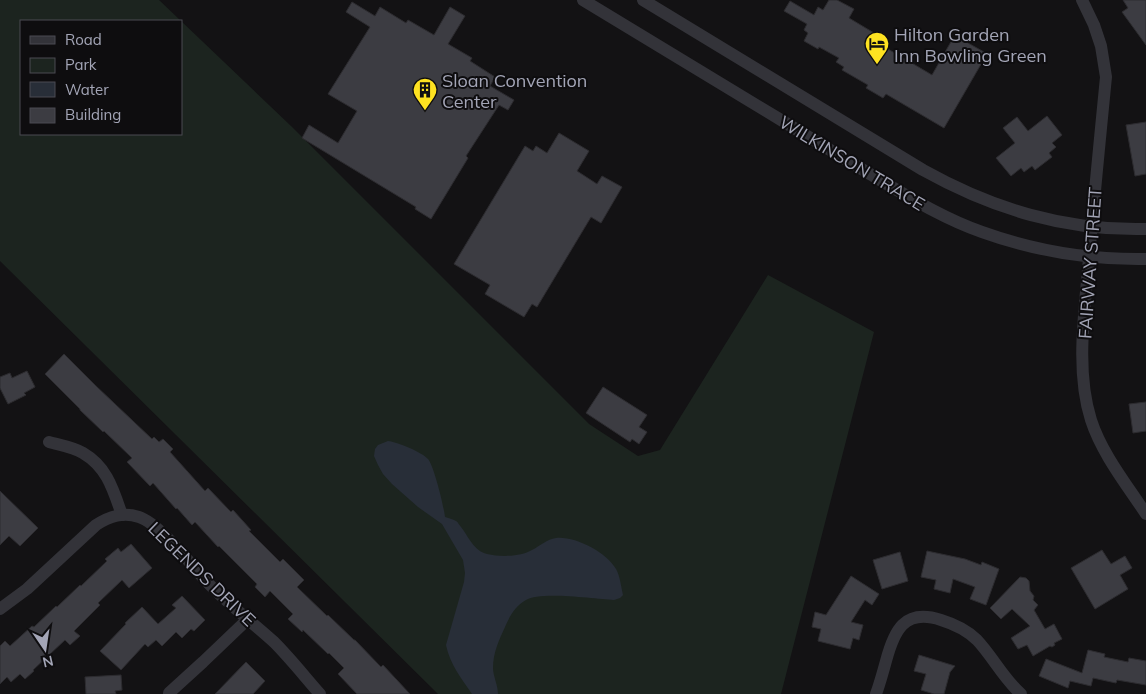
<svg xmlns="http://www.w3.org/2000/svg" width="1146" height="694" viewBox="0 0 1146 694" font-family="Mulish,sans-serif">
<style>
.green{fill:#1c241f;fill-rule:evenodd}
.water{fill:#282e38}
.building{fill:#3c3c42;stroke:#2d2c30}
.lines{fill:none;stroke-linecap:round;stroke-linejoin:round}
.minor{stroke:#333339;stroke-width:12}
.labels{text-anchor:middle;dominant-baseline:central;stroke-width:4;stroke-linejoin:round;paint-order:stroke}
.poi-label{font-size:18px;fill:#a3a5b6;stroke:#0e0d0f;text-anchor:start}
.street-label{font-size:18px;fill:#a3a5b6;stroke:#0e0d0f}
</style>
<rect width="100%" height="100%" fill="#131214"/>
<!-- green -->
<path class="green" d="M0,0H159L291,126L589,424L638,456L660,450L768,275L874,332L781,694H438L0,261ZM21,21H181V134H21Z"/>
<!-- water -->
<path class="water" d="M388,441C397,442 422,452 428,459C434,466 444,507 445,517C448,518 453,519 456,521C458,522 459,525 461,527C468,536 474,551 487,554C500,557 520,557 532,550C540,546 547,539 556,538C575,536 606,552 616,569C620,576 621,586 623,595L620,598L614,600C595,599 540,591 526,600C516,605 509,617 505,627C499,640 493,653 493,668C493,676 498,685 498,694H472C461,678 450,664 446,645L464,582L465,573L463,560L442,524L418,507L392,484L383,474L378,465L374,456L375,449L378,445Z"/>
<!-- building -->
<g class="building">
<path d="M829,0H837L854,9L849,18L874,33L871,39L932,75L952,40L956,42L959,38L984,52L981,57L984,59L944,128L886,94L883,98L866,88L868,85L842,70L844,67L836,62L839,58L819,47L818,49L804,41L808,33L804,30L807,24L784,11L790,1L814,15L818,7L823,10Z"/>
<path d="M1123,0H1146V45L1122,12L1128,8Z"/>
<path d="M352,2L375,16L380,7L406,23L408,20L434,35L450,7L465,16L448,44L472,58L470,61L495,77L490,86L514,100L508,110L499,105L466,156L468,158L431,219L415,209L416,207L302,138L309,125L338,143L357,111L328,94L370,27L346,12Z"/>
<path d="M1047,116L1062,135L1052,143L1056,147L1049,153L1052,157L1035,170L1032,166L1024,172L1021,168L1011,176L996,158L1015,143L1003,128L1017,117L1028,131Z"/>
<path d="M1146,122V174L1135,176L1126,125Z"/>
<path d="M559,133L589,151L577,171L597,184L602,176L622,187L601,223L591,217L537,307L532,304L524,317L485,294L490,285L454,264L525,146L533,151L536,146L547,153Z"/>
<path d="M64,354L95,385L152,439L154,437L159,442L163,439L173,449L170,452L205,491L208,488L231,512L233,510L251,530L249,531L280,562L283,559L304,580L297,587L327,616L328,615L354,640H355L381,667L383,665L410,694H357L338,674L344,668L329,653L328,654L303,630L302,632L288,619L293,614L270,591L265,597L255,587L257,584L219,546L218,547L195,522L192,525L177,508L176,509L153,483L150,486L127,462L132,458L104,431L103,432L80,410V409L45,374Z"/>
<path d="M27,371L35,387L24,393L26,395L8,404L0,388V377L10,373L12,378Z"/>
<path d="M603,387L647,415L639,427L647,432L639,444L632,439L630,442L586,413Z"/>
<path d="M1146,402V431L1133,433L1129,404Z"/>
<path d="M0,491L38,528L20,546L9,536L0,545Z"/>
<path d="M131,544L152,568L129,588L122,580L98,603L100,605L74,631L80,636L70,645L65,640L33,670L34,671L25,679L20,674L11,682L7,677L0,684V646L5,641L10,646L32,626L34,627L56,606L57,607L80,585L81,586L107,561L105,559L118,548L121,552Z"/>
<path d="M1102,550L1111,564L1125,556L1132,568L1120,575L1128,589L1095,609L1071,568Z"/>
<path d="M927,551L965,559L981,565L982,562L999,569L986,605L970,599L975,587L953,579L950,593L934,589L936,580L921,577Z"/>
<path d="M900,552L908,581L882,589L873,560Z"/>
<path d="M851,576L879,594L872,605L865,600L851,622L863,625L859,640L853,638L850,649L818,641L821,629L812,627L815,612L826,615Z"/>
<path d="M1020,577L1026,578L1029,581L1030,591L1034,596L1033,600L1038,605L1034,610L1045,629L1054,624L1062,639L1054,643L1055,645L1052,647L1050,646L1033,656L1027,645L1018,649L1011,638L1030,626L1012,609L1001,619L990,608Z"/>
<path d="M182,596L205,620L194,631L191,629L182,638L176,632L162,646L156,640L148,647L145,644L121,670L100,651L126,624L125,623L142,607L158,624L176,608L172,605Z"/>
<path d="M1088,650L1105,654L1104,657L1128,662L1129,658L1146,661V685L1117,680L1116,683L1093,678L1091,686L1070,681L1068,688L1039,676L1046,659L1082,673Z"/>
<path d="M919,655L955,666L950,672L944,694H934L921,690L926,674L914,671Z"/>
<path d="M246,662L265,681L253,694H215Z"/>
<path d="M121,675L122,690L115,691L116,694H86L85,677Z"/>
</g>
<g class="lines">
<!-- minor -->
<g class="minor">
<path d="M583,0C649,40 715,80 781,120C812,139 843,158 875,177C909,197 944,219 982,232C1035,251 1090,260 1146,259"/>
<path d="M643,0L923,170C993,209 1065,231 1146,229"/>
<path d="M1082,0L1094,25L1101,46L1106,77C1100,138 1094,198 1089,258C1085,310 1075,369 1091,420C1102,454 1127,485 1146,514"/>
<path d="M49,442C59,445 73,447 83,453C107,467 113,489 122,515"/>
<path d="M0,609L27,589L96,525C110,516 123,512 139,517C160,524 192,566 208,583C228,604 252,622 274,642C290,658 305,677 320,694"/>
<path d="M169,693L203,662L248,619"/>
<path d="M876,694C880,683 883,672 886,661C894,631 904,608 941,620C954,624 967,630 977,640C993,657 1003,678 1021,694"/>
</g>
</g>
<!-- icons -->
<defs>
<symbol id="hotel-pin" viewBox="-11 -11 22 30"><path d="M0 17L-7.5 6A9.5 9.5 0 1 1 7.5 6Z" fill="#fee221" stroke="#0e0d0f"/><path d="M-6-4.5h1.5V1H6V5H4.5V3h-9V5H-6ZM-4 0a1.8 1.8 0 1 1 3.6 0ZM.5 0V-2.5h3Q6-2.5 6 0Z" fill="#111"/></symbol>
<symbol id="building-pin" viewBox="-11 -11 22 30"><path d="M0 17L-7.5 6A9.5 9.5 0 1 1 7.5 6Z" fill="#fee221" stroke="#0e0d0f"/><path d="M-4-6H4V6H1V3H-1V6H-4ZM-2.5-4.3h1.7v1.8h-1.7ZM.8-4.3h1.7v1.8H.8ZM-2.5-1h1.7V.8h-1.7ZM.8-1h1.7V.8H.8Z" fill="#111"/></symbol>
</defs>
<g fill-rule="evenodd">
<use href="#hotel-pin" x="863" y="30" width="28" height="38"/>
<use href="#building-pin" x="411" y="76" width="28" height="38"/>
</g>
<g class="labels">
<!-- poi labels -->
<g class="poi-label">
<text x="894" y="34">Hilton Garden<tspan x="894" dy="21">Inn Bowling Green</tspan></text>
<text x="442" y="80">Sloan Convention<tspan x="442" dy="21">Center</tspan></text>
</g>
<!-- street labels -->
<g class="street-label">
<text transform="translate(852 163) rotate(31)">WILKINSON TRACE</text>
<text transform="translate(1090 263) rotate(-86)">FAIRWAY STREET</text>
<text transform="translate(202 574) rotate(44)">LEGENDS DRIVE</text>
</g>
</g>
<!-- legend -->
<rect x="20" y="20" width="162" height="115" fill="#0e0d0f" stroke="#4a4a52"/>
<rect x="30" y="36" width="25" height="8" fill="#333339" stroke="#4a4a52"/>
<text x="65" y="45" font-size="15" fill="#a3a5b6">Road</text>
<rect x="30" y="58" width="25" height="15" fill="#1c241f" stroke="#4a4a52"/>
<text x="65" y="70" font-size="15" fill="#a3a5b6">Park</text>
<rect x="30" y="82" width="25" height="15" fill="#282e38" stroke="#4a4a52"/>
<text x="65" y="95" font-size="15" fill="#a3a5b6">Water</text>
<rect x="30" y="108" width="25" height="15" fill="#3c3c42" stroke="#4a4a52"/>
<text x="65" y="120" font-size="15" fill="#a3a5b6">Building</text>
<!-- north arrow -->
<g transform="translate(45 649) rotate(167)" stroke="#0e0d0f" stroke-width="4" paint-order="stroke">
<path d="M0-4L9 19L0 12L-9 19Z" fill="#a3a5b6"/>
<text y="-8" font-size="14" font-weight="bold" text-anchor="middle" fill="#a3a5b6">N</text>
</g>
</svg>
